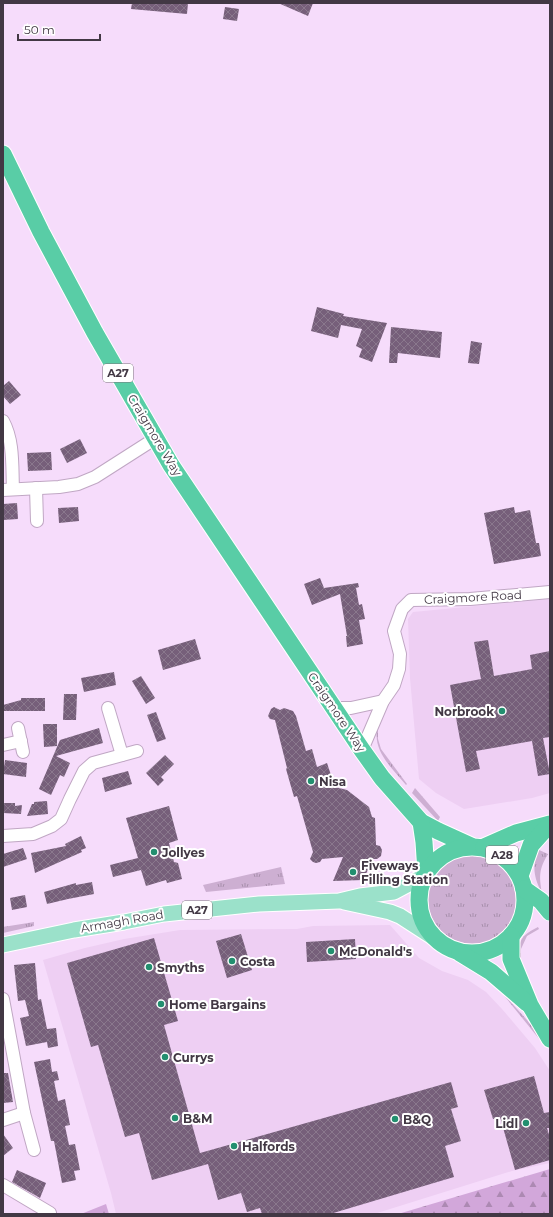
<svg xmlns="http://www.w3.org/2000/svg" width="553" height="1217" viewBox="0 0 553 1217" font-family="Montserrat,sans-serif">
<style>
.built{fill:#eecff3}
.grass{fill:url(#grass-tufts)}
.forest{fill:url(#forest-firs)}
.building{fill:url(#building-cross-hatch)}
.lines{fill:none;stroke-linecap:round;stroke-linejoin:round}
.minor-casing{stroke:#c0a7c4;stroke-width:14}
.major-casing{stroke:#fff;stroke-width:17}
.highway-casing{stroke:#fff;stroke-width:19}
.minor{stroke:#fff;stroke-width:12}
.major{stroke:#9be1ca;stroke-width:15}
.highway{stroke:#59cda6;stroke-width:17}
.poi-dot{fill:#228f6f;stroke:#fff;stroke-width:1.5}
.labels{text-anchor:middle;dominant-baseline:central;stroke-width:4;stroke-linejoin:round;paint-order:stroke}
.shield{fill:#fff;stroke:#7b747c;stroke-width:1}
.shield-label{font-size:11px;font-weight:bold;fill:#423844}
.street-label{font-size:12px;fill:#423844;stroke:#fff}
.poi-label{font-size:12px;font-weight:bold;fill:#423844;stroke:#fff;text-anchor:start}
</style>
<defs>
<pattern id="grass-tufts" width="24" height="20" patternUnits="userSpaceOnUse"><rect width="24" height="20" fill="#cdafd2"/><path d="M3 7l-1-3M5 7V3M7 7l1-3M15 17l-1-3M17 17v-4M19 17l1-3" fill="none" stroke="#a88fac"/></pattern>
<pattern id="forest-firs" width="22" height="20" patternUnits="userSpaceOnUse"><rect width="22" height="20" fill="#d2a7da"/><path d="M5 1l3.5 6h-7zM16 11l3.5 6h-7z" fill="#ac89b2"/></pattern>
<pattern id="building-cross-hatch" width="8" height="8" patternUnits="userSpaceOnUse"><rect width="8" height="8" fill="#765f7a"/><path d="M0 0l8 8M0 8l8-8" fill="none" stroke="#8a788d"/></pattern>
</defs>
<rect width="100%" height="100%" fill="#f6dcfb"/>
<!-- built -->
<g class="built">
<path d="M550,599V793L532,798L464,809L436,793L419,779L410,678L408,619L413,612Z"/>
<path d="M390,925L419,958L442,971L468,980L486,992L502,1009L535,1048L550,1071V1163L512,1171L374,1214H116L111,1193L43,960L85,948L124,939L180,930L297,929L313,926Z"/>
</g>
<!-- grass -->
<g class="grass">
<path d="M378,726V739L381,749L407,784L406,785C392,768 371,750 378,726Z"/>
<path d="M415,788L440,817L438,821L412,793Z"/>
<path d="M537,849L548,854C539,869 539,876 542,893C533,876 533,867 537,849Z"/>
<circle cx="473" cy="899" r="45"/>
<path d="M281,867L285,884L206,892L203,885Z"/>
<path d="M34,922V926L3,933V927Z"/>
<path d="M538,927L539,929L527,936L521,949V961C517,953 518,943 524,936C528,932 534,929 538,927Z"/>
<path d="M498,988L527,1020L546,1044L544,1045Z"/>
</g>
<!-- forest -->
<g class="forest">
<path d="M550,1169V1214H398Z"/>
<path d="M106,1204L109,1214H81Z"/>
</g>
<!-- building -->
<g class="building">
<path d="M132,3H188L187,14L131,9Z"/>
<path d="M278,3H313L308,16Z"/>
<path d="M225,7L239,9L237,21L223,19Z"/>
<path d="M317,307L344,314L343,316L387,323L372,362L359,357L362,349L356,346L362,329L341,325L338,338L311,331Z"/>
<path d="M391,327L442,332L440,358L398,353L397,363H389Z"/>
<path d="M471,341L482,343L479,364L468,363Z"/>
<path d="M9,381L21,395L10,404L3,396V386Z"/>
<path d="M80,439L87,453L67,463L60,449Z"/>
<path d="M51,452L52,470L28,471L27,453Z"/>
<path d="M17,503L18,519L3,520V504Z"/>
<path d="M78,507L79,521L59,523L58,508Z"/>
<path d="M514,507L515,513L530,510L536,543H539L541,556L494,564L484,513Z"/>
<path d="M320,578L324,588L358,583L359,587L356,588L359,605L362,604L365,619L359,620L363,644L347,647L346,636H347L340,594L312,605L304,584Z"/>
<path d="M195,639L201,659L163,670L158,650Z"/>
<path d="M488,640L494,676L532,669L530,655L550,651V737L543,738L550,774L538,776L532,741L476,751L480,769L466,772L450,685L481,679L474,642Z"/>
<path d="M114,672L116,685L84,692L81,678Z"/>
<path d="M141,676L155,698L146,704L132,681Z"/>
<path d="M64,694H77L76,720H63Z"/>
<path d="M21,698H45V711H3V705L21,700Z"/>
<path d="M274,707L280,710L284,708L293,711L296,716L306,751L312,749L317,767L327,763L335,787L347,790L369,807L372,817L375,818L376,845L380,846L382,850L381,856L377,859H373L363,880L333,881L343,857L322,859L320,862L316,863L313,862L310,859L313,852L297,796L294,797L286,769L287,768L275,720L270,719L268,716L271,709Z"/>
<path d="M156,712L166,739L157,742L147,715Z"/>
<path d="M43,724H57V746L44,747Z"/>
<path d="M99,728L103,743L56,756L70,763L64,777L60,775L51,795L39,789L60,740Z"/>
<path d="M165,755L174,764L161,777L164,780L158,786L146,773Z"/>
<path d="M5,760L27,763L26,777L3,774Z"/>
<path d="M128,771L132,784L105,792L102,778Z"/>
<path d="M47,801L48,814L27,816L32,804H34V802Z"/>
<path d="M3,803H15V806L22,805L21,814L3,813Z"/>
<path d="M169,806L178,840L169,843L174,862L178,863L182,879L167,883L166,880L146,886L141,870L113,877L110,865L138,858L126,818Z"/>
<path d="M81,836L86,848L81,850L82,852L35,873L31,853L66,846L65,844Z"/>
<path d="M23,848L27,859L3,867V854Z"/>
<path d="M92,882L94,894L68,899L47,904L44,892L76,883V885Z"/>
<path d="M25,895L27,907L12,910L10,898Z"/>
<path d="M241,934L252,970L227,978L216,941Z"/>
<path d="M154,938L178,1021L164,1025L200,1153L451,1082L458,1107L451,1109L461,1141L445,1146L454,1177L330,1214H262L260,1208L247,1212L241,1193L218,1200L208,1164L152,1180L139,1133L125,1137L98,1045L91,1047L67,963Z"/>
<path d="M355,939L356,959L307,962L306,942Z"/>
<path d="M35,963L38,1000L41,999L47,1029L56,1028L58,1046L48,1048L47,1042L26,1046L20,1018L29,1016L25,1000L18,1001L14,965Z"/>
<path d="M50,1059L52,1072L57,1071L59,1080L54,1081L58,1101L65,1099L70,1125L65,1126L69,1145L75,1144L80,1170L74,1171L76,1180L62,1183L54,1141H51L34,1062Z"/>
<path d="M3,1073H8L13,1102L3,1103Z"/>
<path d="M534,1076L544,1113L550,1112V1128H547L550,1138V1160L515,1170L500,1117L493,1119L484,1090Z"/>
<path d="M3,1134L13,1148L3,1156Z"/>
<path d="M17,1170L46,1183L40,1198L12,1182Z"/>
</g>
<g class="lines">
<defs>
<g id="minor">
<path d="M3,421C14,441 12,467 13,489"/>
<path d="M36,488L37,521"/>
<path d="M3,490L59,487L78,484L95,477L156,438"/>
<path d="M108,708L122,755"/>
<path d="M334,708H351L383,701"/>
<path d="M18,728L23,752"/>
<path d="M3,745L21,741"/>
<path d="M362,750L383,701L394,685L399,669L400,654L394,631L402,609L411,600L470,599L550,592"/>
<path d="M3,836L33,834L52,826L61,819L70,799L84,771L93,763L137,751"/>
<path d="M3,999L24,1113L34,1150"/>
<path d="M3,1120L24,1113"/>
<path d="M3,1185L50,1213"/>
</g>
<g id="major">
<path d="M344,902L390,912L400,916L434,938"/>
<path d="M3,945L74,930L124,922L164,914L259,904L339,901L360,896L394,892L424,876"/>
</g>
<g id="highway">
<path d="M3,154L41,232L95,333L171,465L362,750L382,778L421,822L438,831L471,846"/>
<path d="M421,822L424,842L426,872"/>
<circle cx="472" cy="900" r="53"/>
<path d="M484,847L516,833L550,824"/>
<path d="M520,876L531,845L549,825"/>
<path d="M524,889L541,901L550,912"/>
<path d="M511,936V959L530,1005L550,1039"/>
<path d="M460,953L491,972L527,1003"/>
</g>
</defs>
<!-- minor casing -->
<use href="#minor" class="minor-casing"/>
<!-- major casing -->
<use href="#major" class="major-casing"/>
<!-- highway casing -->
<use href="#highway" class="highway-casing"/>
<!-- minor -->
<use href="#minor" class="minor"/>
<!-- major -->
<use href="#major" class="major"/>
<!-- highway -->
<use href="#highway" class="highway"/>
</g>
<!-- markers -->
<g class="poi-dot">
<circle cx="502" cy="711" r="4"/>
<circle cx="311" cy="781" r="4"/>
<circle cx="154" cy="852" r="4"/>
<circle cx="353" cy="872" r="4"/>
<circle cx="331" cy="951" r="4"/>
<circle cx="232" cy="961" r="4"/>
<circle cx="149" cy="967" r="4"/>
<circle cx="161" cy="1004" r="4"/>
<circle cx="165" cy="1057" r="4"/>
<circle cx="175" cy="1118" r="4"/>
<circle cx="395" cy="1119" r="4"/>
<circle cx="526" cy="1123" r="4"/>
<circle cx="234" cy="1146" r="4"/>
</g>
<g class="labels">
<!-- shield labels -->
<g class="shield">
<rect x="103" y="364" width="30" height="18" rx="3"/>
<rect x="486" y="846" width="32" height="18" rx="3"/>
<rect x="182" y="901" width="30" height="18" rx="3"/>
</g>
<g class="shield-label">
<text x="118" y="373">A27</text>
<text x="502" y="855">A28</text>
<text x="197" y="910">A27</text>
</g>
<!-- street labels -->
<g class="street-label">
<text transform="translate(155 435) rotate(59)">Craigmore Way</text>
<text transform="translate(473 597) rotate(-3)">Craigmore Road</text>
<text transform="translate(337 712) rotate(56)">Craigmore Way</text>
<text transform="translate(122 921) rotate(-10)">Armagh Road</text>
</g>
<!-- poi labels -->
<g class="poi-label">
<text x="494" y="711" text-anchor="end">Norbrook</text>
<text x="319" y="781">Nisa</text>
<text x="162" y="852">Jollyes</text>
<text x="361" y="865">Fiveways<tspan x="361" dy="14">Filling Station</tspan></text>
<text x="339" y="951">McDonald's</text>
<text x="240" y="961">Costa</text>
<text x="157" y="967">Smyths</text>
<text x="169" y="1004">Home Bargains</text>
<text x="173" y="1057">Currys</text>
<text x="183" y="1118">B&amp;M</text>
<text x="403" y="1119">B&amp;Q</text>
<text x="518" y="1123" text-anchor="end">Lidl</text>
<text x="242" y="1146">Halfords</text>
</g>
</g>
<!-- border -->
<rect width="553" height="1217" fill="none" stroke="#423844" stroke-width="8"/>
<!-- scale -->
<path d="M18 34v6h82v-6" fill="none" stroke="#423844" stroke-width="2"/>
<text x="24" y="34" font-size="12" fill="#423844" stroke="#ffffff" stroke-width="3" paint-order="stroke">50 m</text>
</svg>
